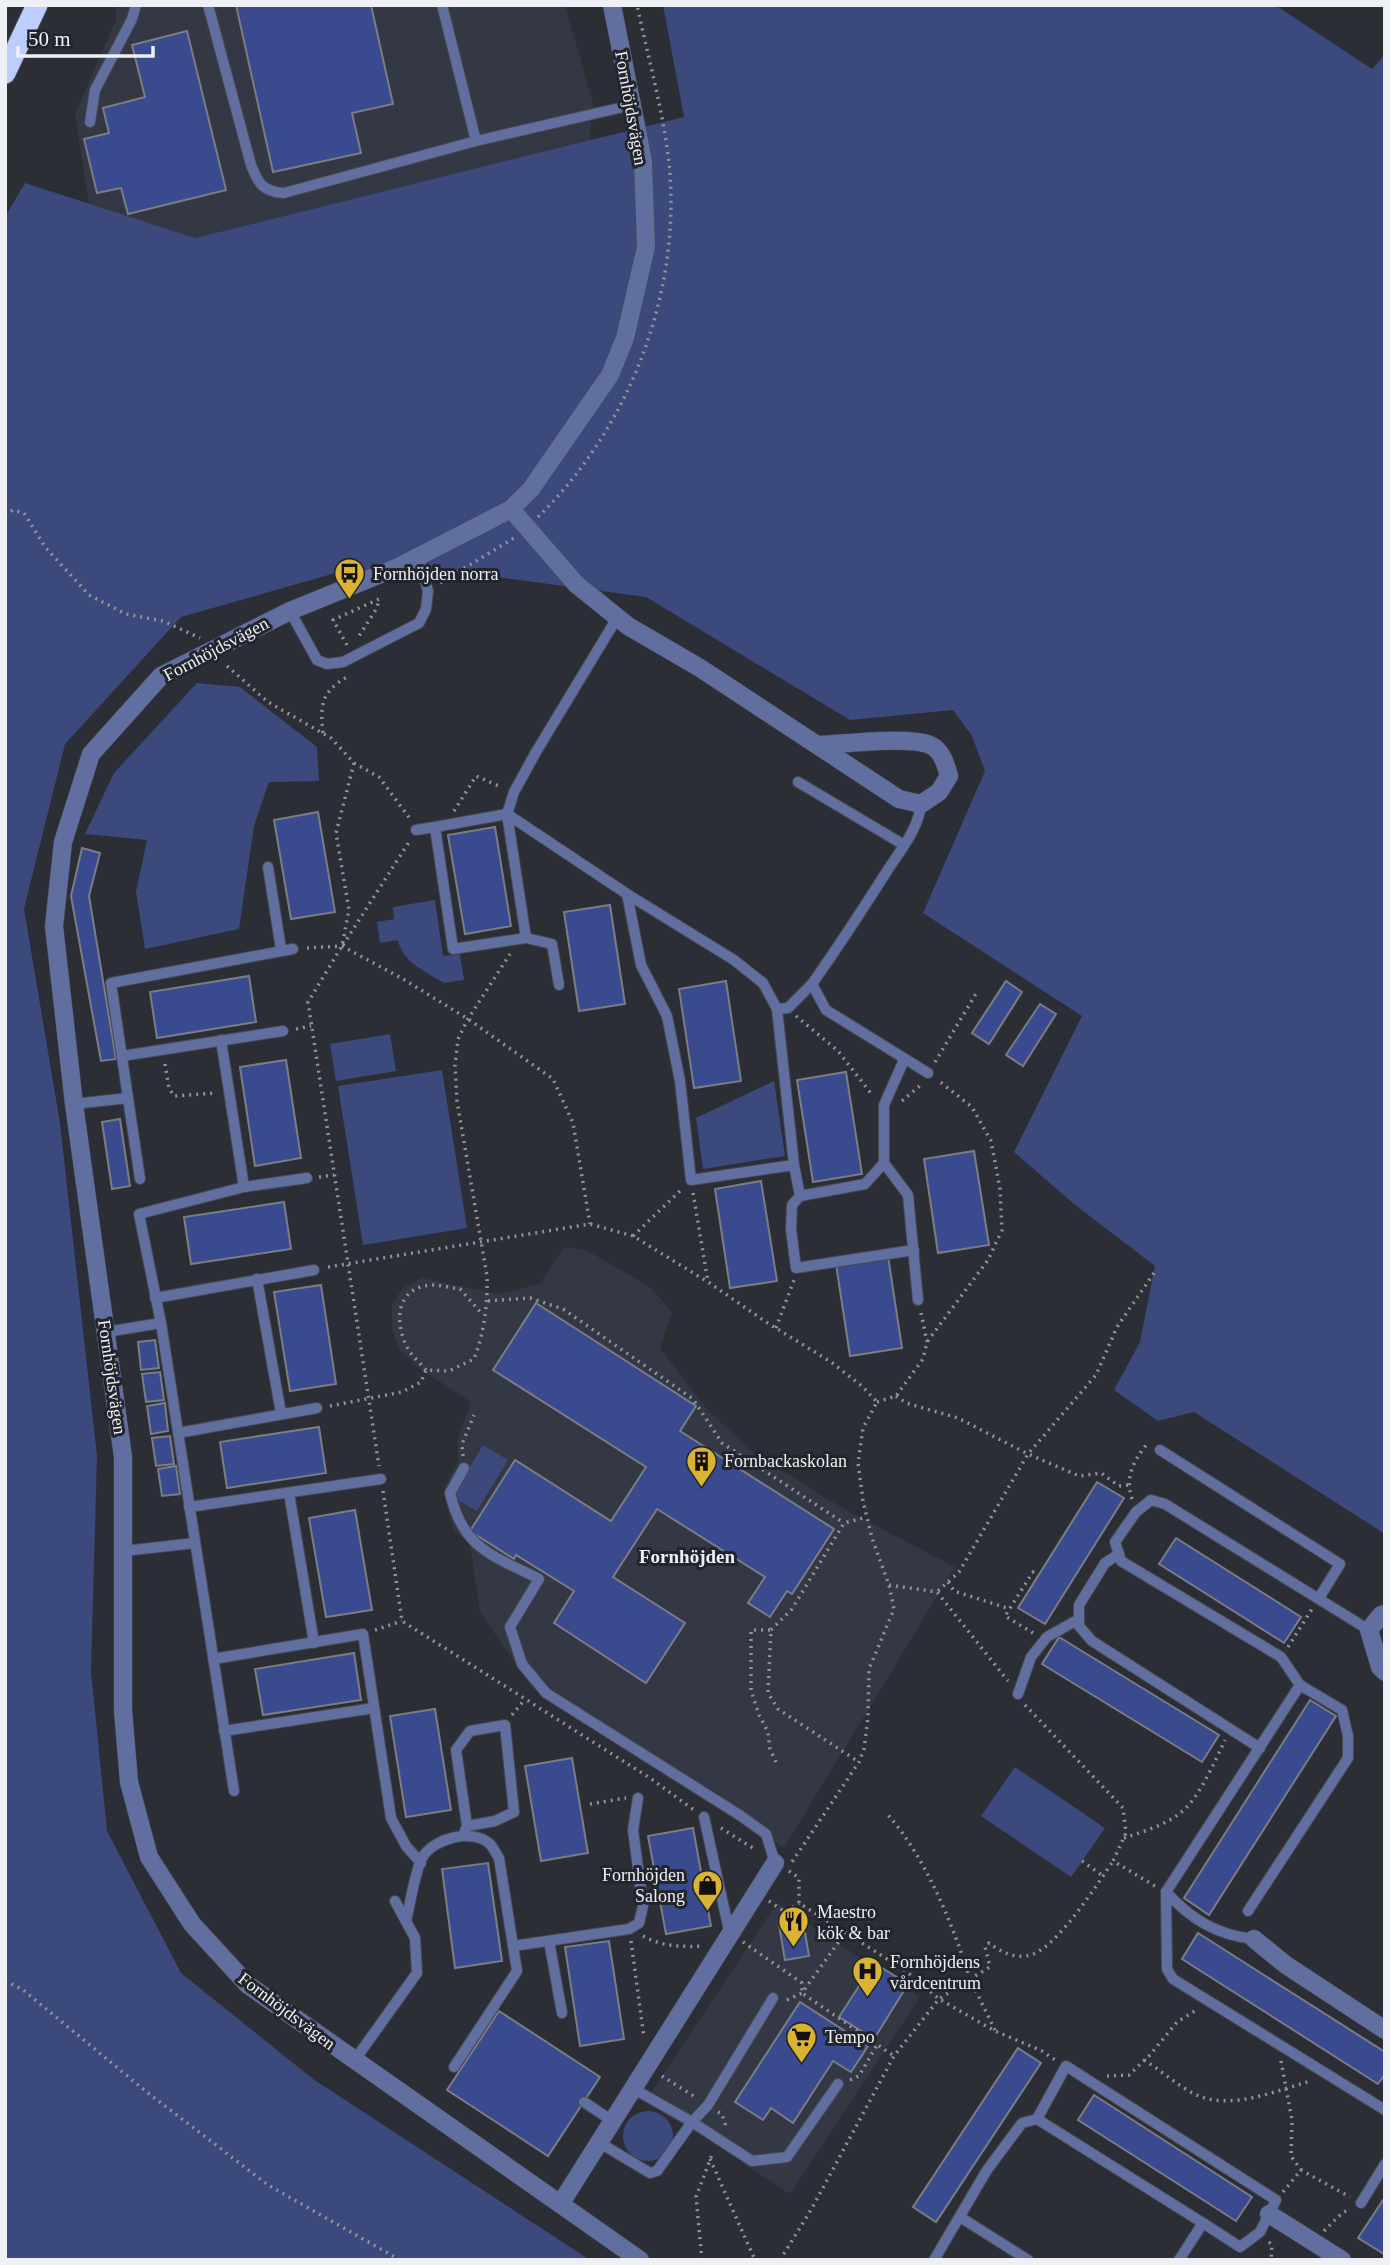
<svg xmlns="http://www.w3.org/2000/svg" width="1390" height="2265" viewBox="0 0 1390 2265" font-family="Georgia,serif">
<style>
.built{fill:#343844}
.green{fill:#3b497c}
.building{fill:#394a8e;stroke:#7a7d85;stroke-width:2}
.lines{fill:none;stroke-linecap:round;stroke-linejoin:round}
.service-casing{stroke:#474950;stroke-width:12}
.minor-casing{stroke:#474950;stroke-width:19}
.tertiary-casing{stroke:#474950;stroke-width:19}
.motorway-casing{stroke:#474950;stroke-width:23}
.path{stroke:#92949a;stroke-width:3.5;stroke-dasharray:2 5;stroke-linecap:butt}
.service{stroke:#606fa0;stroke-width:10}
.minor{stroke:#606fa0;stroke-width:18}
.tertiary{stroke:#606fa0;stroke-width:18}
.motorway{stroke:#bdcdfe;stroke-width:21}
.labels{text-anchor:middle;dominant-baseline:central;stroke-width:6;stroke-linejoin:round;paint-order:stroke}
.street-label{font-size:18px;fill:#eff0f5;stroke:#22252b}
.poi-label{font-size:18px;fill:#eff0f5;stroke:#22252b;text-anchor:start}
.neighbourhood-label{font-size:19px;font-weight:bold;fill:#eff0f5;stroke:#22252b}
</style>
<rect width="100%" height="100%" fill="#2c2e35"/>
<!-- built -->
<g class="built">
<path d="M116,5H565L593,104L589,141L195,238L89,204L75,114L116,20Z"/>
<path d="M564,1247L586,1250L650,1287L672,1312L660,1348L705,1407L752,1452L844,1509L955,1567L784,1848L530,1685L480,1612L470,1545L454,1530L447,1508L446,1485L458,1461V1438L471,1402L419,1368L399,1349L392,1328V1304L403,1288L422,1278L499,1294L540,1284Z"/>
<path d="M777,1903L920,1997L790,2194L647,2099Z"/>
</g>
<!-- green -->
<g class="green">
<path d="M663,5H1275L1372,69L1385,55V1534L1194,1412L1158,1421L1114,1390L1140,1342L1155,1266L1074,1204L1014,1152L1082,1016L923,913L985,771L972,736L953,710L850,720L646,597L437,569L332,574L181,617L65,744L24,909L60,1123L97,1456L91,1671L107,1831L181,1973L313,2079L590,2260H5V217L25,183L195,238L684,117Z"/>
<path d="M197,683L240,687L317,747L319,781L269,782L254,826L239,929L145,949L136,892L147,840L85,834L114,773Z"/>
<path d="M435,900L443,956L460,954L464,980L444,983C426,972 402,962 398,940L380,943L377,922L394,919L393,907Z"/>
<path d="M390,1034L396,1071L336,1081L330,1044Z"/>
<path d="M442,1070L467,1228L363,1245L338,1086Z"/>
<path d="M774,1081L785,1156L703,1169L696,1118Z"/>
<path d="M483,1445L508,1460L477,1511L452,1497Z"/>
<path d="M1015,1767L1105,1828L1071,1877L981,1816Z"/>
<circle cx="648" cy="2136" r="25"/>
</g>
<!-- building -->
<g class="building">
<path d="M236,5H371L393,104L352,113L361,153L273,172Z"/>
<path d="M187,31L226,190L128,214L121,188L97,193L84,139L109,133L103,108L145,97L132,45Z"/>
<path d="M318,812L335,912L291,919L274,820Z"/>
<path d="M495,827L511,926L465,934L448,835Z"/>
<path d="M82,848L100,853L89,896L116,1059L101,1061L71,896Z"/>
<path d="M610,905L625,1004L579,1011L564,912Z"/>
<path d="M249,976L256,1022L157,1038L150,992Z"/>
<path d="M726,981L741,1081L694,1088L679,989Z"/>
<path d="M1006,981L1022,992L989,1044L972,1033Z"/>
<path d="M1040,1004L1056,1014L1023,1066L1006,1055Z"/>
<path d="M286,1060L301,1158L255,1166L240,1067Z"/>
<path d="M846,1072L862,1174L813,1182L797,1080Z"/>
<path d="M120,1119L130,1186L112,1189L102,1122Z"/>
<path d="M974,1151L989,1245L938,1253L924,1159Z"/>
<path d="M761,1181L777,1281L730,1288L715,1189Z"/>
<path d="M284,1202L291,1249L191,1264L184,1217Z"/>
<path d="M888,1256L902,1348L850,1356L836,1264Z"/>
<path d="M321,1285L336,1384L290,1391L274,1292Z"/>
<path d="M536,1303L696,1406L680,1431L834,1529L792,1594L787,1591L770,1617L748,1603L765,1577L657,1509L613,1577L685,1623L646,1683L554,1623L574,1591L516,1555L514,1559L470,1531L515,1460L611,1521L646,1467L493,1370Z"/>
<path d="M155,1340L159,1368L141,1370L138,1342Z"/>
<path d="M160,1372L164,1400L146,1402L142,1374Z"/>
<path d="M165,1403L168,1431L151,1434L147,1406Z"/>
<path d="M319,1427L326,1473L227,1488L220,1442Z"/>
<path d="M170,1436L174,1464L156,1466L152,1438Z"/>
<path d="M176,1466L180,1494L162,1496L158,1469Z"/>
<path d="M1097,1482L1124,1498L1045,1624L1018,1608Z"/>
<path d="M355,1510L372,1610L326,1617L309,1518Z"/>
<path d="M1176,1538L1301,1617L1284,1643L1159,1564Z"/>
<path d="M1059,1637L1219,1735L1202,1762L1042,1664Z"/>
<path d="M354,1653L361,1700L263,1715L255,1669Z"/>
<path d="M1310,1700L1336,1716L1209,1915L1184,1898Z"/>
<path d="M435,1709L451,1810L406,1817L390,1716Z"/>
<path d="M572,1758L588,1853L541,1861L525,1766Z"/>
<path d="M693,1828L711,1926L666,1934L648,1836Z"/>
<path d="M488,1863L502,1961L455,1968L442,1869Z"/>
<path d="M803,1921L809,1956L785,1960L779,1925Z"/>
<path d="M1198,1933L1385,2052V2074L1378,2084L1182,1959Z"/>
<path d="M609,1941L624,2039L580,2046L565,1947Z"/>
<path d="M874,1963L908,1984L874,2039L839,2017Z"/>
<path d="M800,2002L868,2046L851,2072L833,2061L793,2123L771,2108L763,2120L735,2102Z"/>
<path d="M499,2011L600,2077L548,2156L447,2090Z"/>
<path d="M1018,2048L1041,2063L936,2222L913,2207Z"/>
<path d="M1094,2095L1252,2197L1236,2221L1078,2120Z"/>
<path d="M1385,2197V2253L1384,2254L1358,2238Z"/>
</g>
<g class="lines">
<defs>
<g id="service">
<path d="M208,5L251,165C258,183 263,192 284,193L476,141L632,105"/>
<path d="M442,5L476,141"/>
<path d="M90,122L95,90L132,19L136,5"/>
<path d="M290,611L317,660L327,664L343,662L419,623L426,609L428,591L418,557"/>
<path d="M617,618L536,752L514,792L507,814L627,894L734,960L763,983L777,1009L794,1165L800,1196L865,1184L884,1163"/>
<path d="M798,782L904,845"/>
<path d="M921,804C919,828 900,851 887,871C863,909 838,947 812,984L826,1010L928,1073"/>
<path d="M416,830L435,827L453,949L526,938L507,814L435,827"/>
<path d="M268,867L281,949"/>
<path d="M627,894L641,965L667,1016L680,1081L691,1180L794,1165"/>
<path d="M526,938L552,944L559,985"/>
<path d="M777,1009L788,1008L812,984"/>
<path d="M221,1040L244,1187"/>
<path d="M122,1056L283,1031"/>
<path d="M904,1060L884,1105V1163L908,1195L918,1300"/>
<path d="M128,1098L140,1179"/>
<path d="M74,1104L128,1098L111,983L293,949"/>
<path d="M800,1196L792,1205L791,1230L796,1268L914,1250"/>
<path d="M257,1279L281,1413"/>
<path d="M155,1298L314,1270"/>
<path d="M161,1323L139,1214L244,1187L307,1178"/>
<path d="M106,1332L161,1323L234,1791"/>
<path d="M178,1433L317,1408"/>
<path d="M1160,1450L1340,1564L1319,1598"/>
<path d="M464,1468L450,1493C463,1549 492,1555 539,1579L510,1627L522,1664L546,1693L741,1816L766,1834L775,1863"/>
<path d="M289,1493L314,1643"/>
<path d="M189,1507L381,1479"/>
<path d="M124,1551L195,1543"/>
<path d="M1119,1554L1105,1563L1079,1605V1626L1092,1641L1260,1748"/>
<path d="M213,1659L363,1634L391,1818L406,1846L421,1863"/>
<path d="M1300,1685L1166,1892L1167,1969L1173,1979L1385,2110"/>
<path d="M1018,1694L1031,1657L1047,1637L1079,1619"/>
<path d="M224,1731L374,1708"/>
<path d="M704,1817L730,1935"/>
<path d="M463,1836L467,1826L456,1750L470,1731L505,1725L514,1812L495,1821L467,1826"/>
<path d="M1166,1892C1191,1919 1216,1935 1254,1939"/>
<path d="M1248,1911L1348,1758V1736L1342,1710L1300,1685L1281,1657L1121,1561L1115,1542L1136,1512L1151,1500L1165,1504L1369,1630"/>
<path d="M406,1921C410,1904 415,1872 422,1858C433,1838 473,1828 490,1844C493,1847 496,1854 499,1858L517,1971L454,2067"/>
<path d="M549,1941L562,2013"/>
<path d="M513,1946L629,1929L639,1923L643,1906L633,1830L638,1798"/>
<path d="M773,1998L708,2105L692,2122L752,2161L787,2157L838,2084"/>
<path d="M354,2061L417,1973L415,1938L395,1901"/>
<path d="M584,2102L614,2122"/>
<path d="M1037,2119L1066,2066L1276,2200L1260,2232L1240,2247L1203,2223"/>
<path d="M600,2143L650,2173L657,2171L692,2122L634,2089"/>
<path d="M1361,2203L1385,2164"/>
<path d="M960,2217L1028,2260"/>
<path d="M934,2260L987,2170L1022,2123L1037,2119L1203,2223L1179,2260"/>
</g>
<g id="minor">
<path d="M511,509L576,584L628,626L700,668L899,799L921,804L939,792L949,776C946,765 942,750 930,745C910,736 844,744 819,745"/>
<path d="M1385,1614L1381,1615L1369,1630L1380,1667L1385,1672"/>
<path d="M1254,1939L1286,1965L1385,2030"/>
<path d="M561,2203L775,1863"/>
<path d="M1269,2214L1342,2260"/>
</g>
<path id="tertiary" d="M612,5L643,161L646,247L625,338L610,375L531,489L511,509L398,567L290,611L161,676L91,754L63,842L54,926L74,1104L123,1457V1710L129,1782L149,1857L192,1924L248,1985L640,2260"/>
<path id="motorway" d="M5,73L37,5"/>
</defs>
<!-- service casing -->
<use href="#service" class="service-casing"/>
<!-- minor casing -->
<use href="#minor" class="minor-casing"/>
<!-- tertiary casing -->
<use href="#tertiary" class="tertiary-casing"/>
<!-- motorway casing -->
<use href="#motorway" class="motorway-casing"/>
<!-- path -->
<g class="path">
<path d="M5,515L13,510L24,513L45,547L89,595L126,614L163,621L200,638"/>
<path d="M538,517C630,427 682,291 669,163C663,110 648,57 637,5"/>
<path d="M440,583L514,538"/>
<path d="M347,645L333,620L379,599L377,608L359,636"/>
<path d="M227,666L268,702L331,738L354,763L379,777L411,820"/>
<path d="M323,733C320,705 321,692 347,677"/>
<path d="M354,763L336,833L349,910L342,946L308,1002L379,1466"/>
<path d="M454,811L476,776L501,787"/>
<path d="M343,945L409,842"/>
<path d="M307,948L342,946L403,979L468,1019L553,1079L573,1123L590,1224"/>
<path d="M796,1016L838,1051L873,1096"/>
<path d="M296,1029L311,1026"/>
<path d="M935,1062L977,992"/>
<path d="M165,1064L169,1088L174,1096L216,1093"/>
<path d="M902,1101L922,1084"/>
<path d="M319,1177L334,1175"/>
<path d="M693,1193L708,1282"/>
<path d="M633,1236L682,1189"/>
<path d="M328,1267L590,1224L633,1236L708,1282L766,1322L831,1362L863,1387L877,1402L863,1428L858,1463L863,1501L872,1538L889,1585L894,1609L869,1669L868,1718L864,1749L859,1762L792,1862"/>
<path d="M488,1301L530,1298L563,1309L693,1399L722,1443L844,1523"/>
<path d="M921,1313L927,1342"/>
<path d="M776,1328L794,1280"/>
<path d="M426,1370C420,1363 412,1356 408,1349C394,1323 395,1287 432,1285C441,1285 451,1288 460,1289L483,1315"/>
<path d="M896,1396L906,1403L958,1418L1028,1454L959,1572L937,1592"/>
<path d="M877,1402L896,1396L923,1359L927,1342L988,1260L1002,1230L1000,1189L991,1141L972,1107L939,1081"/>
<path d="M330,1406L402,1392L421,1382L426,1370L449,1371L474,1359C484,1333 488,1304 487,1276L457,1101L455,1065L458,1039L468,1019L510,954"/>
<path d="M463,1456L462,1444L474,1415"/>
<path d="M1128,1485L1119,1486L1101,1473L1079,1476L1028,1454L1096,1375L1117,1327L1154,1273"/>
<path d="M383,1491L402,1621L650,1778L694,1810"/>
<path d="M1132,1499C1125,1476 1133,1463 1146,1445L1148,1446"/>
<path d="M948,1582L954,1591L1010,1609"/>
<path d="M889,1585L937,1592L1008,1681"/>
<path d="M375,1630L402,1621"/>
<path d="M771,1630L792,1609L844,1523L867,1517"/>
<path d="M1033,1633L1005,1616L1033,1572L1038,1576"/>
<path d="M1288,1647L1312,1609"/>
<path d="M1025,1705L1123,1808L1126,1833L1113,1861L1155,1886"/>
<path d="M512,1715L525,1699"/>
<path d="M776,1762L770,1749L768,1732L759,1715L751,1690V1630H771L768,1693L778,1709L859,1762"/>
<path d="M590,1804L626,1798"/>
<path d="M721,1828L756,1850"/>
<path d="M1124,1838C1142,1832 1163,1826 1179,1814C1198,1801 1215,1761 1225,1740"/>
<path d="M1082,1861L1103,1876"/>
<path d="M789,1871L799,1878V1903L906,1971L939,1999L995,2031L1042,2051L1055,2060"/>
<path d="M769,1901L785,1912L799,1903"/>
<path d="M643,1936C663,1947 682,1947 704,1946"/>
<path d="M631,1941L644,2038"/>
<path d="M743,1942L802,1983V1993L894,2056"/>
<path d="M5,1981L22,1989L148,2093L268,2185L400,2260"/>
<path d="M787,2000L802,1993L845,1933"/>
<path d="M995,2030L970,1979L990,1967L985,1947L989,1943C1003,1954 1022,1962 1039,1951C1063,1937 1097,1885 1113,1861"/>
<path d="M1144,2060C1162,2071 1180,2088 1199,2096C1234,2110 1277,2090 1311,2081"/>
<path d="M1281,2061L1292,2120L1291,2156L1301,2170"/>
<path d="M662,2076L697,2098"/>
<path d="M1107,2076L1129,2075L1150,2055L1177,2022L1198,2009"/>
<path d="M850,2080L859,2076L877,2045"/>
<path d="M718,2112L722,2114L725,2124L724,2129"/>
<path d="M710,2159L755,2260"/>
<path d="M1283,2192L1301,2170L1350,2197"/>
<path d="M1324,2231L1342,2213L1350,2209"/>
<path d="M1269,2242L1272,2245L1271,2260"/>
<path d="M702,2260L696,2197L713,2152"/>
<path d="M780,2260L811,2210L894,2056L939,1999L970,1979C953,1925 926,1858 888,1815"/>
</g>
<!-- service -->
<use href="#service" class="service"/>
<!-- minor -->
<use href="#minor" class="minor"/>
<!-- tertiary -->
<use href="#tertiary" class="tertiary"/>
<!-- motorway -->
<use href="#motorway" class="motorway"/>
</g>
<!-- icons -->
<defs>
<symbol id="bus-pin" viewBox="-11 -11 22 30"><path d="M0 17L-7.5 6A9.5 9.5 0 1 1 7.5 6Z" fill="#dab333" stroke="#22252b"/><path d="M-5-6H5V4H4V6H2V4H-2V6H-4V4H-5ZM-3.5-4V0h7V-4ZM-3.5 1.2v1.5H-2V1.2ZM2 1.2v1.5H3.5V1.2Z" fill="#111"/></symbol>
<symbol id="building-pin" viewBox="-11 -11 22 30"><path d="M0 17L-7.5 6A9.5 9.5 0 1 1 7.5 6Z" fill="#dab333" stroke="#22252b"/><path d="M-4-6H4V6H1V3H-1V6H-4ZM-2.5-4.3h1.7v1.8h-1.7ZM.8-4.3h1.7v1.8H.8ZM-2.5-1h1.7V.8h-1.7ZM.8-1h1.7V.8H.8Z" fill="#111"/></symbol>
<symbol id="shop-pin" viewBox="-11 -11 22 30"><path d="M0 17L-7.5 6A9.5 9.5 0 1 1 7.5 6Z" fill="#dab333" stroke="#22252b"/><path d="M-5-2.5h2.3a2.7 3.5 0 0 1 5.4 0H5L5.5 6h-11ZM-1.5-2.5h3a1.5 2.3 0 0 0-3 0Z" fill="#111"/></symbol>
<symbol id="restaurant-pin" viewBox="-11 -11 22 30"><path d="M0 17L-7.5 6A9.5 9.5 0 1 1 7.5 6Z" fill="#dab333" stroke="#22252b"/><path d="M-5-6h1v4h1v-4h1v4h1v-4h1v5L-1.5 .5V6h-2V.5L-5-1ZM5-6V6H3V1.5H1.5Q1.5-4 5-6Z" fill="#111"/></symbol>
<symbol id="hospital-pin" viewBox="-11 -11 22 30"><path d="M0 17L-7.5 6A9.5 9.5 0 1 1 7.5 6Z" fill="#dab333" stroke="#22252b"/><path d="M-5-5h3v3.5h4V-5h3V5h-3V1.5h-4V5h-3Z" fill="#111"/></symbol>
<symbol id="supermarket-pin" viewBox="-11 -11 22 30"><path d="M0 17L-7.5 6A9.5 9.5 0 1 1 7.5 6Z" fill="#dab333" stroke="#22252b"/><path d="M-6-5.5h2.5l.6 2H6L4.5 2H-2.5L-4.4-4H-6ZM-1.5 3.2a1.3 1.3 0 1 0 .1 0ZM3 3.2a1.3 1.3 0 1 0 .1 0Z" fill="#111"/></symbol>
</defs>
<g fill-rule="evenodd">
<use href="#bus-pin" x="332" y="556" width="35" height="47"/>
<use href="#building-pin" x="684" y="1444" width="35" height="47"/>
<use href="#shop-pin" x="690" y="1868" width="35" height="47"/>
<use href="#restaurant-pin" x="776" y="1904" width="35" height="47"/>
<use href="#hospital-pin" x="850" y="1954" width="35" height="47"/>
<use href="#supermarket-pin" x="784" y="2020" width="35" height="47"/>
</g>
<g class="labels">
<!-- street labels -->
<g class="street-label">
<text transform="translate(631 108) rotate(80)">Fornhöjdsvägen</text>
<text transform="translate(216 649) rotate(-28)">Fornhöjdsvägen</text>
<text transform="translate(112 1377) rotate(82)">Fornhöjdsvägen</text>
<text transform="translate(287 2011) rotate(37)">Fornhöjdsvägen</text>
</g>
<!-- poi labels -->
<g class="poi-label">
<text x="373" y="574">Fornhöjden norra</text>
<text x="724" y="1461">Fornbackaskolan</text>
<text x="685" y="1875" text-anchor="end">Fornhöjden<tspan x="685" dy="21">Salong</tspan></text>
<text x="817" y="1912">Maestro<tspan x="817" dy="21">kök &amp; bar</tspan></text>
<text x="890" y="1962">Fornhöjdens<tspan x="890" dy="21">vårdcentrum</tspan></text>
<text x="825" y="2037">Tempo</text>
</g>
<!-- neighbourhood labels -->
<g class="neighbourhood-label">
<text x="687" y="1556">Fornhöjden</text>
</g>
</g>
<!-- border -->
<rect width="1390" height="2265" fill="none" stroke="#eff0f5" stroke-width="14"/>
<!-- scale -->
<path d="M18 46v10h135v-10" fill="none" stroke="#eff0f5" stroke-width="3.5"/>
<text x="28" y="46" font-size="21" fill="#eff0f5" stroke="#22252b" stroke-width="5" paint-order="stroke">50 m</text>
</svg>
